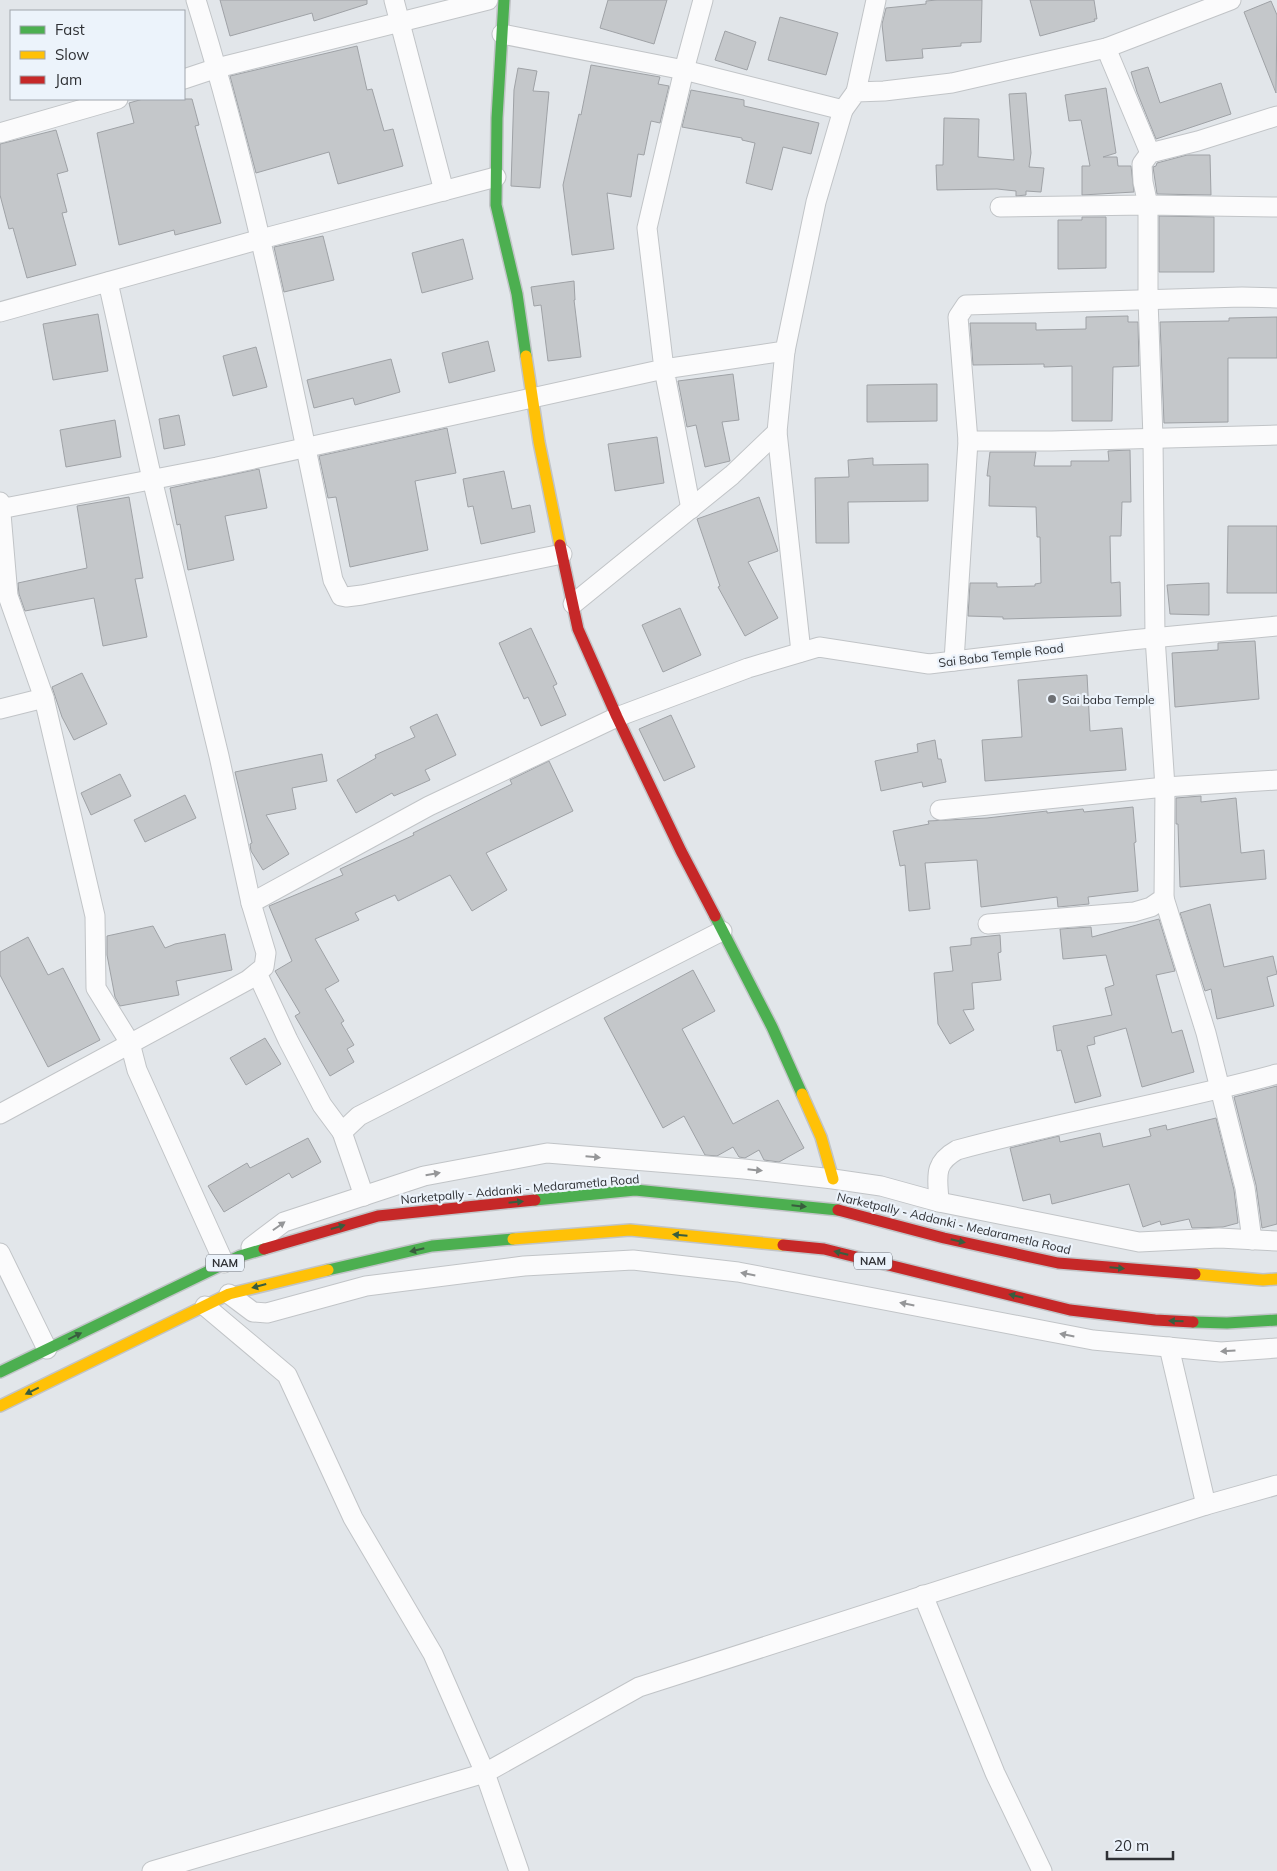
<svg xmlns="http://www.w3.org/2000/svg" width="1277" height="1871" viewBox="0 0 1277 1871" font-family="Mulish,sans-serif">
<style>
.building{fill:#c4c7ca;stroke:#9fa2a6}
.lines{fill:none;stroke-linecap:round;stroke-linejoin:round}
.street-casing{stroke:#c1c4c7;stroke-width:21}
.fast-casing{stroke:#c1c4c7;stroke-width:14}
.slow-casing{stroke:#c1c4c7;stroke-width:14}
.jam-casing{stroke:#c1c4c7;stroke-width:14}
.street{stroke:#fbfbfc;stroke-width:19}
.fast{stroke:#4caf50;stroke-width:11}
.slow{stroke:#ffc107;stroke-width:11}
.jam{stroke:#c62828;stroke-width:11}
.oneway{fill:#959698}
.oneway2{fill:#395d3e}
.poi-dot{fill:#6e7074;stroke:#ecf3fb;stroke-width:2}
.labels{text-anchor:middle;dominant-baseline:central;stroke-width:4.5;stroke-linejoin:round;paint-order:stroke}
.shield{fill:#ecf3fb;stroke:#686b70;stroke-width:1}
.shield-label{font-size:11px;font-weight:bold;fill:#2f3135}
.street-label{font-size:12px;fill:#2f3135;stroke:#ecf3fb}
.poi-label{font-size:12px;fill:#2f3135;stroke:#ecf3fb;text-anchor:start}
</style>
<rect width="100%" height="100%" fill="#e2e6ea"/>
<!-- building -->
<g class="building">
<path d="M220,0H367V4L314,21L312,13L230,36Z"/>
<path d="M608,0H667L654,44L600,28Z"/>
<path d="M937,0H982L981,42L961,43V46L922,49L923,58L886,61L882,24L886,8L926,4V1Z"/>
<path d="M1030,0H1094L1097,19H1094L1095,21L1040,36Z"/>
<path d="M1271,1L1277,15L1276,93L1244,12Z"/>
<path d="M780,17L838,33L826,75L768,60Z"/>
<path d="M725,31L756,42L747,70L715,60Z"/>
<path d="M357,46L367,90L372,89L384,131L393,129L403,166L338,184L329,152L256,173L230,76Z"/>
<path d="M591,65L660,77L658,84L669,86L660,123L651,121L644,155L638,154L631,197L607,193L614,249L572,255L563,185L579,114L581,115Z"/>
<path d="M1148,67L1160,103L1221,83L1231,114L1156,139L1137,92L1131,72Z"/>
<path d="M518,68L537,71L533,91L549,92L540,188L511,186L514,90Z"/>
<path d="M1106,88L1116,153L1103,157H1117L1118,166H1131L1134,192L1082,195V166H1090L1081,120L1069,121L1065,95Z"/>
<path d="M691,90L744,100V106L819,123L811,154L783,147L772,190L746,183L755,143L742,140V138L682,127Z"/>
<path d="M1026,93L1031,153L1029,167L1044,168L1041,192L1026,191V195L1016,196V191L997,189L937,190L936,165H943L944,118L979,119L978,157L1014,160L1009,94Z"/>
<path d="M143,99H192L199,125L195,126L221,223L175,235L174,230L119,245L97,133L134,123L129,103Z"/>
<path d="M56,130L68,171L57,174L67,212L62,213L76,265L27,278L13,228L9,229L0,195V144Z"/>
<path d="M1187,155H1210L1211,195L1157,194L1153,167L1156,166L1157,163Z"/>
<path d="M1159,216L1214,217V272H1159Z"/>
<path d="M1082,217H1106V268L1058,269V220H1082Z"/>
<path d="M323,236L334,280L284,292L274,247Z"/>
<path d="M463,239L473,279L422,293L412,253Z"/>
<path d="M574,281L575,300H574L581,357L548,361L541,305L534,306L531,287Z"/>
<path d="M98,314L108,371L53,380L43,324Z"/>
<path d="M1128,316V322H1138L1139,366L1113,367L1112,421H1072V366L1044,367V364L973,365L970,323H1036V330L1086,329V317Z"/>
<path d="M1277,317V358H1228V422L1164,423L1160,322L1229,321V318Z"/>
<path d="M488,341L495,371L449,383L442,353Z"/>
<path d="M256,347L267,387L233,396L223,356Z"/>
<path d="M391,359L400,392L355,405L353,398L314,408L307,380Z"/>
<path d="M733,374L739,420L722,422L730,461L705,467L696,425L687,427L678,381Z"/>
<path d="M937,384V421L867,422V385Z"/>
<path d="M179,415L185,445L164,449L159,419Z"/>
<path d="M115,420L121,457L66,467L60,430Z"/>
<path d="M447,428L456,473L415,481L428,550L350,567L336,497L328,498L319,456Z"/>
<path d="M657,437L664,483L615,491L608,444Z"/>
<path d="M1130,450L1131,502H1122L1121,536H1110L1111,583L1120,582L1121,616L1003,619V617L968,616L970,583H997V587L1035,586V584L1041,583L1040,537H1037L1036,507L989,506L990,476H987L990,452H1036L1034,466H1071V461H1109L1108,451Z"/>
<path d="M873,458V465L928,464V501L848,502L849,543H816L815,478L849,477L848,460Z"/>
<path d="M259,469L267,508L225,516L234,560L188,570L180,524L177,525L170,488Z"/>
<path d="M504,471L512,509L530,505L535,532L481,544L473,506L468,507L463,479Z"/>
<path d="M129,497L143,578L135,579L147,637L103,646L94,598L25,611L19,594L18,583L87,568L77,506Z"/>
<path d="M759,497L778,551L748,562L778,618L745,636L718,587L720,586L697,519Z"/>
<path d="M1228,526H1277V593H1227Z"/>
<path d="M1209,583V615L1170,614L1167,585Z"/>
<path d="M680,608L701,655L663,672L642,625Z"/>
<path d="M531,628L557,684L553,686L566,715L541,726L528,697L524,699L499,643Z"/>
<path d="M1255,641L1259,699L1175,707L1172,653L1218,650V643Z"/>
<path d="M82,673L107,724L74,740L62,717L52,687Z"/>
<path d="M1087,675L1090,731L1122,728L1126,770L985,781L982,740L1022,737L1018,680Z"/>
<path d="M437,714L456,755L425,770L430,780L394,796L392,793L356,813L337,780L376,758L375,755L415,737L410,727Z"/>
<path d="M671,715L695,767L664,781L639,729Z"/>
<path d="M935,740L938,759H941L946,782L923,787L922,782L881,791L875,761L918,752L917,744Z"/>
<path d="M322,754L327,781L292,788L296,809L266,815L289,854L263,870L251,851L250,844L252,843L235,772Z"/>
<path d="M549,761L573,811L486,853L507,890L472,911L450,875L398,901L395,895L355,913L359,920L315,939L339,981L325,989L344,1021L341,1023L354,1045L347,1049L354,1062L330,1076L295,1016L300,1013L275,971L292,961L269,906L343,875L340,869L414,835L413,833L512,784L510,780Z"/>
<path d="M120,774L131,796L91,815L81,793Z"/>
<path d="M185,795L196,818L145,842L134,820Z"/>
<path d="M1201,796V802L1236,798L1241,853L1264,850L1266,879L1180,887L1178,824H1176V798Z"/>
<path d="M1133,807L1136,842L1134,843L1138,891L1088,897L1089,904L1058,907L1057,897L981,907L977,860L925,863L930,909L909,911L905,865L900,866L893,831L929,824L928,821L987,818L1047,811V813L1083,809L1084,812Z"/>
<path d="M1210,904L1224,967L1273,956L1277,974L1267,977L1274,1006L1217,1019L1211,989L1205,991L1180,913Z"/>
<path d="M1159,919L1175,971L1156,975L1172,1033L1182,1030L1194,1072L1142,1087L1126,1028L1094,1037L1095,1044L1087,1046L1101,1096L1075,1103L1061,1050L1057,1051L1053,1026L1112,1015L1105,988L1114,985L1106,955L1063,959L1060,929L1091,927L1092,937Z"/>
<path d="M153,926L165,948L175,944L225,934L232,970L176,981L179,995L120,1006L115,997L107,955V936Z"/>
<path d="M1000,935L1001,952L998,953L1001,980L972,983L974,1009L963,1010L974,1030L950,1044L938,1024L934,973L953,971L950,947L971,945V938Z"/>
<path d="M28,937L48,975L63,968L100,1040L48,1067L0,975V952Z"/>
<path d="M693,970L715,1011L682,1029L733,1124L778,1100L804,1148L779,1162L764,1160L759,1150L745,1158L739,1157L733,1147L717,1156L705,1155L684,1116L663,1128L604,1018Z"/>
<path d="M265,1038L281,1064L246,1085L230,1058Z"/>
<path d="M1277,1086V1224L1262,1228L1256,1185L1234,1097Z"/>
<path d="M1216,1118L1234,1190L1238,1223L1223,1227L1192,1228L1189,1219L1161,1225L1160,1221L1143,1227L1129,1184L1052,1204L1050,1194L1023,1201L1010,1148L1059,1136L1060,1142L1100,1133L1103,1147L1151,1136L1149,1129L1166,1125L1167,1130Z"/>
<path d="M308,1138L321,1162L292,1178L289,1173L224,1212L208,1186L247,1163L250,1168Z"/>
</g>
<g class="lines">
<defs>
<g id="street">
<path d="M196,0C255,190 293,385 333,580L341,596L346,597L362,595L562,554"/>
<path d="M394,0L444,191"/>
<path d="M502,34L684,70L843,110L856,92L884,91L952,83L1106,48L1231,0"/>
<path d="M1106,48L1150,153"/>
<path d="M184,79L217,68L488,0"/>
<path d="M856,92L876,0"/>
<path d="M0,133L118,99"/>
<path d="M1000,207L1148,205L1277,207"/>
<path d="M0,312L261,239L496,177"/>
<path d="M777,432L801,652"/>
<path d="M968,441L958,317L966,305L1242,297L1277,298"/>
<path d="M0,502L8,596L44,698L95,916L96,988L130,1043L137,1070L224,1263"/>
<path d="M0,509L217,467L664,369L647,228L684,70L703,0"/>
<path d="M691,509L664,369L785,351L816,202L843,110"/>
<path d="M573,604L732,475L777,432L785,351"/>
<path d="M954,661L968,441H1052L1277,435"/>
<path d="M0,709L44,698"/>
<path d="M940,810L1165,787L1277,780"/>
<path d="M1164,898L1206,1033L1245,1188L1252,1240"/>
<path d="M251,903L429,806L617,717L748,668L819,647L929,664L1131,640L1277,626"/>
<path d="M988,924L1134,912L1151,907L1164,898L1165,787L1155,637L1153,438L1148,300V205L1143,182L1142,164L1150,153L1198,141L1277,116"/>
<path d="M257,973L288,1040L322,1105L342,1132"/>
<path d="M0,1114L248,980L264,967L266,953L251,903L219,756L152,479L108,282"/>
<path d="M364,1196L342,1132L359,1116L722,931"/>
<path d="M939,1202C938,1178 932,1164 957,1150C1062,1121 1171,1103 1277,1074"/>
<path d="M251,1247L284,1222L424,1176L547,1153L744,1169L833,1179L881,1186L939,1202L1139,1242L1219,1238L1277,1241"/>
<path d="M0,1253L47,1349"/>
<path d="M229,1294L253,1312L267,1313L366,1286L524,1266L633,1260L738,1272L1093,1340L1221,1352L1277,1348"/>
<path d="M205,1306L287,1375L353,1518L433,1654L485,1773L519,1871"/>
<path d="M1169,1347L1206,1505L1277,1485"/>
<path d="M923,1595L995,1773L1042,1871"/>
<path d="M152,1871L485,1773L639,1687L1206,1505"/>
</g>
<g id="fast">
<path d="M504,0L497,118L496,205L517,294L526,356"/>
<path d="M715,916L772,1027L802,1094"/>
<path d="M535,1200L635,1190L838,1210"/>
<path d="M328,1270L432,1246L513,1239"/>
<path d="M1193,1322L1227,1323L1277,1320"/>
<path d="M0,1372L240,1256L264,1249"/>
</g>
<g id="slow">
<path d="M526,356L539,442L560,545"/>
<path d="M802,1094L821,1137L833,1179"/>
<path d="M513,1239L630,1230L783,1245"/>
<path d="M1195,1274L1263,1280L1277,1279"/>
<path d="M0,1406L229,1294L328,1270"/>
</g>
<g id="jam">
<path d="M560,545L578,629L617,717L681,851L715,916"/>
<path d="M838,1210L944,1238L1058,1263L1195,1274"/>
<path d="M783,1245L824,1249L1070,1310L1155,1320L1193,1322"/>
<path d="M264,1249L378,1216L535,1200"/>
</g>
</defs>
<!-- street casing -->
<use href="#street" class="street-casing"/>
<!-- fast casing -->
<use href="#fast" class="fast-casing"/>
<!-- slow casing -->
<use href="#slow" class="slow-casing"/>
<!-- jam casing -->
<use href="#jam" class="jam-casing"/>
<!-- street -->
<use href="#street" class="street"/>
<!-- fast -->
<use href="#fast" class="fast"/>
<!-- slow -->
<use href="#slow" class="slow"/>
<!-- jam -->
<use href="#jam" class="jam"/>
</g>
<!-- one-way arrows -->
<defs><path id="oneway-solid" d="M-6-.8H1V-3.2L6.5 0L1 3.2V.8H-6Z" transform="scale(1.25)"/></defs>
<g class="oneway">
<use href="#oneway-solid" transform="translate(593 1157) rotate(5)"/>
<use href="#oneway-solid" transform="translate(755 1170) rotate(6)"/>
<use href="#oneway-solid" transform="translate(433 1174) rotate(-10)"/>
<use href="#oneway-solid" transform="translate(279 1226) rotate(-35)"/>
<use href="#oneway-solid" transform="translate(748 1274) rotate(-169)"/>
<use href="#oneway-solid" transform="translate(907 1304) rotate(-169)"/>
<use href="#oneway-solid" transform="translate(1067 1335) rotate(-169)"/>
<use href="#oneway-solid" transform="translate(1228 1351) rotate(176)"/>
</g>
<g class="oneway2">
<use href="#oneway-solid" transform="translate(516 1202) rotate(-6)"/>
<use href="#oneway-solid" transform="translate(799 1206) rotate(6)"/>
<use href="#oneway-solid" transform="translate(338 1227) rotate(-16)"/>
<use href="#oneway-solid" transform="translate(680 1235) rotate(-175)"/>
<use href="#oneway-solid" transform="translate(958 1241) rotate(13)"/>
<use href="#oneway-solid" transform="translate(417 1250) rotate(167)"/>
<use href="#oneway-solid" transform="translate(841 1253) rotate(-166)"/>
<use href="#oneway-solid" transform="translate(1117 1268) rotate(5)"/>
<use href="#oneway-solid" transform="translate(259 1286) rotate(165)"/>
<use href="#oneway-solid" transform="translate(1016 1296) rotate(-166)"/>
<use href="#oneway-solid" transform="translate(1176 1321) rotate(-178)"/>
<use href="#oneway-solid" transform="translate(75 1336) rotate(-26)"/>
<use href="#oneway-solid" transform="translate(32 1391) rotate(154)"/>
</g>
<!-- markers -->
<circle class="poi-dot" cx="1052" cy="699" r="5"/>
<g class="labels">
<!-- shield labels -->
<g class="shield">
<rect x="854" y="1252.5" width="38" height="17" rx="4"/>
<rect x="206" y="1254.5" width="38" height="17" rx="4"/>
</g>
<g class="shield-label">
<text x="873" y="1261">NAM</text>
<text x="225" y="1263">NAM</text>
</g>
<!-- street labels -->
<g class="street-label">
<text transform="translate(1001 655) rotate(-7)">Sai Baba Temple Road</text>
<text transform="translate(520 1189) rotate(-5)">Narketpally - Addanki - Medarametla Road</text>
<text transform="translate(954 1223) rotate(13)">Narketpally - Addanki - Medarametla Road</text>
</g>
<!-- poi labels -->
<g class="poi-label">
<text x="1062" y="699">Sai baba Temple</text>
</g>
</g>
<!-- legend -->
<rect x="10" y="10" width="175" height="90" fill="#ecf3fb" stroke="#a0a5ac"/>
<rect x="20" y="26" width="25" height="8" fill="#4caf50" stroke="#a0a5ac"/>
<text x="55" y="35" font-size="15" fill="#2f3135">Fast</text>
<rect x="20" y="51" width="25" height="8" fill="#ffc107" stroke="#a0a5ac"/>
<text x="55" y="60" font-size="15" fill="#2f3135">Slow</text>
<rect x="20" y="76" width="25" height="8" fill="#c62828" stroke="#a0a5ac"/>
<text x="55" y="85" font-size="15" fill="#2f3135">Jam</text>
<!-- scale -->
<path d="M1107 1851v8h66v-8" fill="none" stroke="#2f3135" stroke-width="2.5"/>
<text x="1114" y="1851" font-size="15" fill="#2f3135" stroke="#ecf3fb" stroke-width="4" paint-order="stroke">20 m</text>
</svg>
